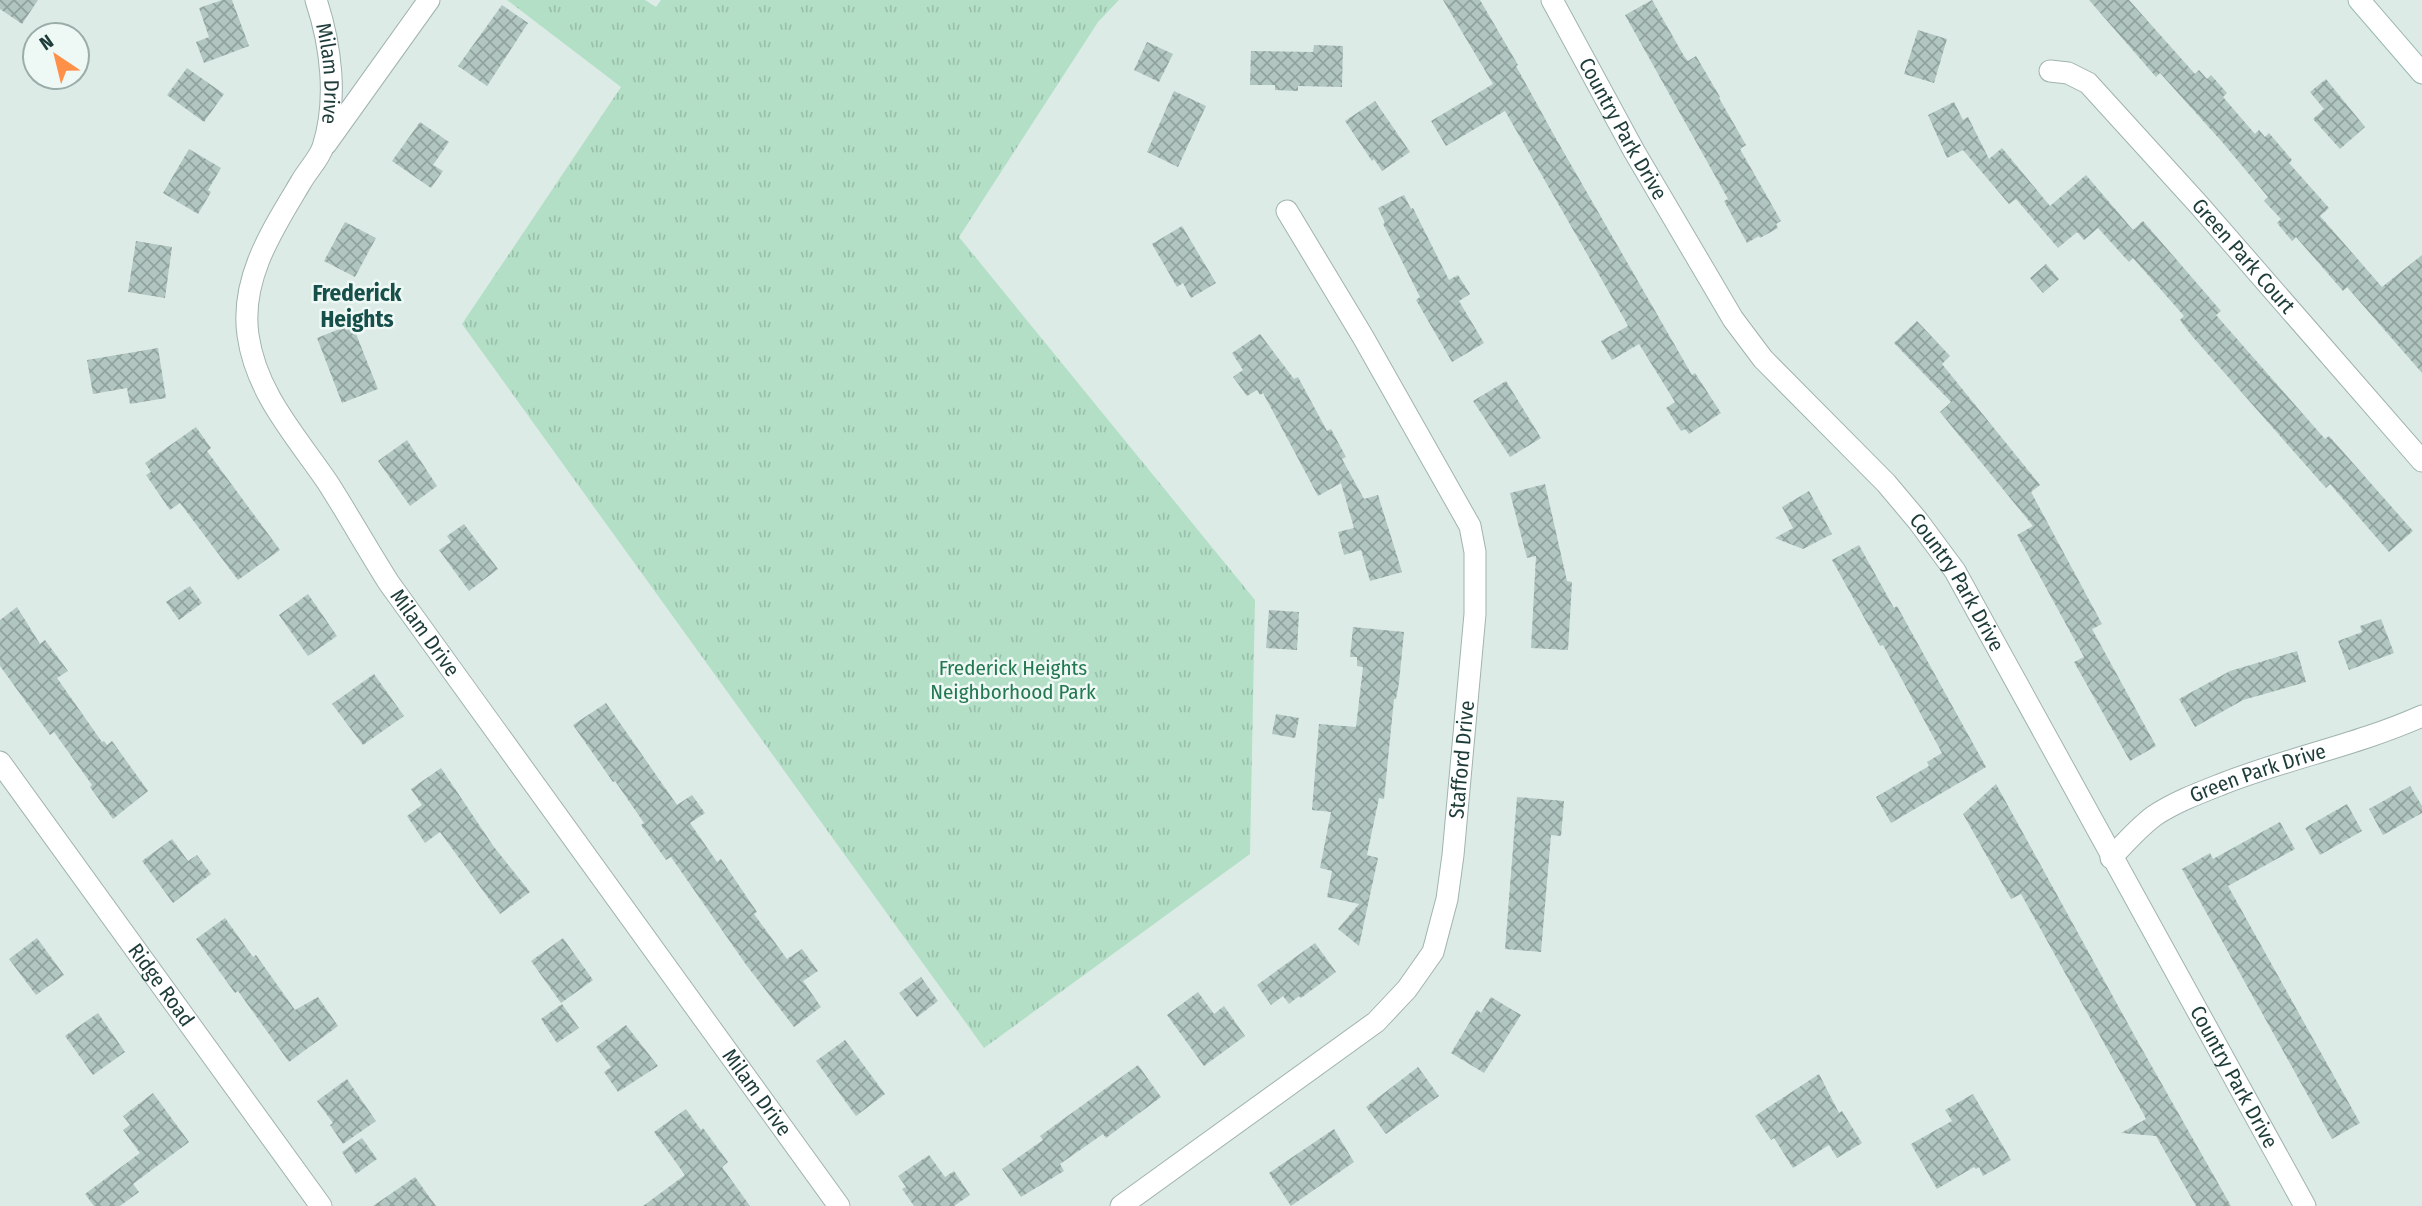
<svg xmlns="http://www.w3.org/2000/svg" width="2422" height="1206" viewBox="0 0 2422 1206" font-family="'Fira Sans Condensed',sans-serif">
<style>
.park{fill:url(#park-tufts)}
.building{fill:url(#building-cross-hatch)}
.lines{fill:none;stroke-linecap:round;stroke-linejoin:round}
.street-casing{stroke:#a0b3af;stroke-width:23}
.secondary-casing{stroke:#9bb8b2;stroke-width:23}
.street{stroke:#fff;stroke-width:21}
.secondary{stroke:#fff;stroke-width:21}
.labels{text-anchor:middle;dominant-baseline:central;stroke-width:5;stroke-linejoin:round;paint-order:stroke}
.street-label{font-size:21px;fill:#1d3c39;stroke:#eef8f4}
.park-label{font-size:21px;fill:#237751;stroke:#eef8f4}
.neighbourhood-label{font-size:23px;font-weight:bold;fill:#17504b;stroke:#eef8f4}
</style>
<defs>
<pattern id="park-tufts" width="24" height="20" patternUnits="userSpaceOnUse" patternTransform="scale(1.75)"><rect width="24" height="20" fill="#b3dfc6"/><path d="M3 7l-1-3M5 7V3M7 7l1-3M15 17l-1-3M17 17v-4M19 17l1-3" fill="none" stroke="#9ac0ab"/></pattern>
<pattern id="building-cross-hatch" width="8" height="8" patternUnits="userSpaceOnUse" patternTransform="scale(1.75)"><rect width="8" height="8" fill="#b2c6c1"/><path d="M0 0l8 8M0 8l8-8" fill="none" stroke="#90a29e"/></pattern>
</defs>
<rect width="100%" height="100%" fill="#ddebe7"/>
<!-- park -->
<path class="park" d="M507,0H645L656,7L661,0H1119L1098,22L959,237L1255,600L1250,854L984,1048L462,324L621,87Z"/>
<!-- building -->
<g class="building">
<path d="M0,0H38L22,24L0,9Z"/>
<path d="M222,0H232L249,46L204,63L196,42L209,37L199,8Z"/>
<path d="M1443,0H1480L1518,65L1516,66L1555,137L1692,375L1695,373L1721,413L1689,434L1685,429L1681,431L1666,408L1675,402L1639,344L1612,360L1601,341L1628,326L1626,322L1505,111L1446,146L1431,121L1493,84Z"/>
<path d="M1652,0L1684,56L1688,61L1696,56L1720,97L1719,98L1746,145L1740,149L1781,221L1776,224L1778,228L1760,238L1759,236L1747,243L1724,201L1728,199L1625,15Z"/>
<path d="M2089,0H2129L2195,74L2199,70L2207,79L2211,75L2227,93L2223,97L2255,134L2259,130L2265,137L2269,133L2292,160L2289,163L2329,208L2320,216L2382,287L2422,255V373L2347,287L2343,291L2296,237L2292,241L2277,223L2281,219L2264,201L2268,197L2223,143L2160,73L2156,77Z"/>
<path d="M502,5L528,23L487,86L458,66Z"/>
<path d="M1918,30L1947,39L1934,83L1904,74Z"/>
<path d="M1147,42L1173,54L1159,82L1134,70Z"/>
<path d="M1314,45L1343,46L1342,87L1298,86V91L1275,90V85H1250L1251,51L1313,52Z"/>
<path d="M187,68L224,94L204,122L167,95Z"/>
<path d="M2326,79L2365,127L2340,149L2313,119L2324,109L2310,92Z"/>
<path d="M1174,91L1206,106L1178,167L1147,152Z"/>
<path d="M1375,101L1410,152L1382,171L1374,159L1372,161L1345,121Z"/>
<path d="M1954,102L1963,120L1968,117L1989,159L2002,148L2050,206L2086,175L2133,230L2143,221L2221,311L2216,315L2325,439L2329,436L2413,531L2389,552L2330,484L2326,488L2192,336L2180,320L2184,316L2133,258L2129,262L2098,228L2084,240L2077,232L2058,248L2016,199L2009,204L1963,150L1947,158L1928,115Z"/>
<path d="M420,122L449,142L433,165L443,171L431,188L392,161Z"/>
<path d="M189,149L221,168L208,190L211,192L198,214L163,193Z"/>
<path d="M1404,195L1411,209L1413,208L1449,280L1458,275L1470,294L1459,301L1484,343L1452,362L1416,300L1420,297L1383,224L1385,223L1378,208Z"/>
<path d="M345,222L376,238L355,277L324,261Z"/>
<path d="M1182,226L1216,283L1191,298L1183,283L1177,287L1152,244Z"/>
<path d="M136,241L172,247L165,298L128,292Z"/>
<path d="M2046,264L2059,279L2043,293L2030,278Z"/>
<path d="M1917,321L1950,356L1942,364L2040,485L2031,492L2102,624L2092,629L2156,746L2130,761L2074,662L2084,657L2017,535L2033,526L1940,412L1951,402L1894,343Z"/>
<path d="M352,324L378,389L342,403L317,338Z"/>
<path d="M1260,334L1294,379L1298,377L1327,431L1331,429L1346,457L1342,459L1364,499L1378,495L1402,572L1370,581L1361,550L1344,555L1338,532L1354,528L1341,483L1318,496L1263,393L1260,395L1257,390L1247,396L1233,377L1243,370L1232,353Z"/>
<path d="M158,348L166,398L130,404L127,388L93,394L87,360Z"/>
<path d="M1506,381L1541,438L1510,457L1473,401Z"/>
<path d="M196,427L211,448L207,451L280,550L238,580L180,503L170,510L146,475L151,472L145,463Z"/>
<path d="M407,440L437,486L410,506L378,461Z"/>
<path d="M1545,484L1567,581L1572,582L1568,650L1531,648L1536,556L1527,558L1510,493Z"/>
<path d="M1809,491L1832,534L1803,549L1775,538L1793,528L1782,507Z"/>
<path d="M464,524L498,569L469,591L439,550L451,542L447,536Z"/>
<path d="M1859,545L1894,608L1897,606L1986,767L1891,823L1876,797L1929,766L1927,762L1942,753L1883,645L1880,646L1832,560Z"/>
<path d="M190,586L202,603L179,620L166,602Z"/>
<path d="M308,594L337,636L308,656L279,615Z"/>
<path d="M17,607L40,644L45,640L68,671L57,678L102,742L104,741L107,745L112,741L148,791L113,819L90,787L92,785L54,732L50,735L0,666V620Z"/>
<path d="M1269,610L1299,612L1297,650L1266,648Z"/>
<path d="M2381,619L2394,653L2349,670L2338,641L2362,632L2360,626Z"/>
<path d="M1353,627L1404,632L1399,683L1396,699H1394L1384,799L1379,798L1367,855L1378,858L1359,946L1338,929L1359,904L1327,897L1332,871L1320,868L1331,812L1312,810L1319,724L1356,727L1363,667L1357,666V657H1350Z"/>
<path d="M2297,651L2306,682L2243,700L2195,727L2179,699L2230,671Z"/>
<path d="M374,674L404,716L363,745L332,704Z"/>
<path d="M606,703L677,805L692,795L705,813L690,823L717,862L721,859L757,912L754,914L787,959L802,949L818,971L803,981L821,1007L794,1027L747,966L671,857L666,860L641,825L644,823L615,781L613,782L573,725Z"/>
<path d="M1276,714L1299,718L1295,738L1272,734Z"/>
<path d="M441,768L494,847L530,892L500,914L440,832L425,843L407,816L422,805L411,789Z"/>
<path d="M1996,784L2138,1042L2231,1206H2196L2156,1136L2121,1133L2146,1119L2143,1113L2021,894L2011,899L1963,814Z"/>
<path d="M2410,786L2422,806V813L2383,835L2369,809Z"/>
<path d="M1517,797L1564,801L1561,836L1551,835L1541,952L1505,949Z"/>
<path d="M2347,804L2362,831L2320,855L2305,828Z"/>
<path d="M2280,822L2295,849L2228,886L2360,1123L2332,1139L2182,869L2210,853L2213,859Z"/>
<path d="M172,839L188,861L197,855L211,874L173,903L142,861Z"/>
<path d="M225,918L253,957L256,955L295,1010L318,997L338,1026L289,1062L238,991L235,993L196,939Z"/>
<path d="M37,938L64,975L36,995L9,959Z"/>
<path d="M563,938L593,980L561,1003L531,961Z"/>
<path d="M1315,943L1336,972L1301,998L1299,996L1289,1004L1283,996L1271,1005L1257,985Z"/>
<path d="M921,977L938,1001L917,1017L899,993Z"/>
<path d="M1198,992L1214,1014L1224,1006L1245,1036L1204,1066L1167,1015Z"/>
<path d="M1491,997L1521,1015L1484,1073L1451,1053L1477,1010L1481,1013Z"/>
<path d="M562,1004L579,1028L557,1043L541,1019Z"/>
<path d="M98,1013L125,1052L93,1075L65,1036Z"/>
<path d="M626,1025L658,1066L618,1092L604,1072L611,1067L596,1047Z"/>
<path d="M845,1040L885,1094L856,1116L816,1061Z"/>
<path d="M1138,1065L1161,1097L1106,1138L1103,1134L1060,1164L1064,1171L1021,1197L1002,1169L1043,1140L1040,1136Z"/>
<path d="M1418,1067L1439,1096L1386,1134L1366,1107Z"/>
<path d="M1819,1074L1839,1113L1842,1111L1862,1143L1837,1158L1829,1145L1793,1168L1774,1138L1771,1140L1755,1116Z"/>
<path d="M347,1079L376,1121L343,1144L330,1125L333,1123L317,1101Z"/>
<path d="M153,1093L189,1142L133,1184L139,1192L120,1206H94L85,1194L140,1153L123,1130L130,1125L123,1116Z"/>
<path d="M1973,1094L2011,1160L1983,1176L1979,1167L1976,1169L1974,1167L1937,1189L1911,1144L1952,1121L1945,1110Z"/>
<path d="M686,1109L701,1130L703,1128L728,1162L722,1167L750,1206H643L685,1175L654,1132Z"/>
<path d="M1334,1129L1354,1162L1291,1206L1269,1173Z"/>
<path d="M362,1138L377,1159L356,1174L342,1152Z"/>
<path d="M929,1155L945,1177L954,1171L970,1195L954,1206H914L902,1189L906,1187L898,1176Z"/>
<path d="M415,1177L436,1206H373Z"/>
</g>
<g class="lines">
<defs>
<g id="street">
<path id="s1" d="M316,0C331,45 338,100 323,147C319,159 307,171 301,182C273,229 240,278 248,335C256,393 296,436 328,483C349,516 368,550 389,583L839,1206"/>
<path id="s2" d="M1552,0L1634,151L1733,319L1763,359L1886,483L1918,521L1955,571L2305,1206"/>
<path id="s3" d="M2050,71L2068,73L2088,83L2199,205L2422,461"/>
<path d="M326,144L429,0"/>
<path id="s4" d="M0,762L321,1206"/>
<path id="s5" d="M2111,858C2125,843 2138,828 2154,816C2175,802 2199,793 2222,784C2288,758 2357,745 2422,716"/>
<path id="s6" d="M1121,1206L1376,1022L1407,989L1433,952L1447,899L1453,855L1475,614V552L1470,526L1363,337L1287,211"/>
</g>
<path id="secondary" d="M2359,0L2422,73"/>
</defs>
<!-- street casing -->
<use href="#street" class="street-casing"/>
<!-- secondary casing -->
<use href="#secondary" class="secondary-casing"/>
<!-- street -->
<use href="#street" class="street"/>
<!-- secondary -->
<use href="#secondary" class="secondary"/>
</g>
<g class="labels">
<!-- street labels -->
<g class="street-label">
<text stroke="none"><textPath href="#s1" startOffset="75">Milam Drive</textPath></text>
<text stroke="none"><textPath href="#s2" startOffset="147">Country Park Drive</textPath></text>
<text stroke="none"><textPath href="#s3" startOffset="273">Green Park Court</textPath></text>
<text stroke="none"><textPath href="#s2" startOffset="714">Country Park Drive</textPath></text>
<text stroke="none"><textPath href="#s1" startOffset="705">Milam Drive</textPath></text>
<text stroke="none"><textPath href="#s6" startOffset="600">Stafford Drive</textPath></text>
<text stroke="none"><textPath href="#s5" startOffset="173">Green Park Drive</textPath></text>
<text stroke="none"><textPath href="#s4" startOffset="275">Ridge Road</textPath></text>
<text stroke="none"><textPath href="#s2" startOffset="1281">Country Park Drive</textPath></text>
<text stroke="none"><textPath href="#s1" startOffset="1272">Milam Drive</textPath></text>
</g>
<!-- park labels -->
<g class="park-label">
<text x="1013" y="668">Frederick Heights<tspan x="1013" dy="24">Neighborhood Park</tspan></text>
</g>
<!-- neighbourhood labels -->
<g class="neighbourhood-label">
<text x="357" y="293">Frederick<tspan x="357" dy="26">Heights</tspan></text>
</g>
</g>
<!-- north arrow -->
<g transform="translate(56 56) rotate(325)"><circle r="33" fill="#eef8f4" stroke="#9aada9" stroke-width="2"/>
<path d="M0-5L12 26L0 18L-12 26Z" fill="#ff9048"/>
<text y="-10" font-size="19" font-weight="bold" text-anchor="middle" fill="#1d3c39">N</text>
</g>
</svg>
